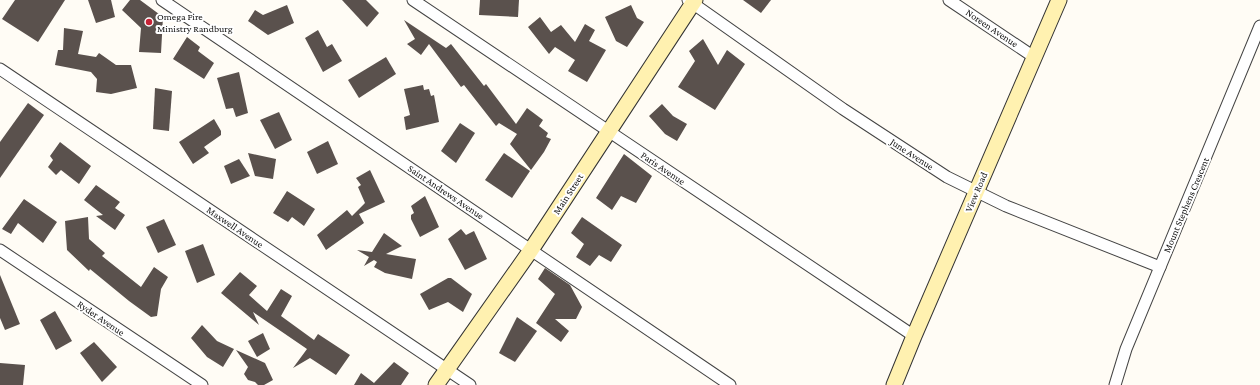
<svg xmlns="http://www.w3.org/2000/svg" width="1260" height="385" viewBox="0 0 1260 385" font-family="'Crimson Pro',serif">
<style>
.building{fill:#5a514d}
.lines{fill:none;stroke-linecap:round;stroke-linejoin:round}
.street-casing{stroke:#444;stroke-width:13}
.secondary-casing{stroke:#333;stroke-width:17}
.street{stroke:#fff;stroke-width:11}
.secondary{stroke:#fff1b0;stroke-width:15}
.poi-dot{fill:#c72336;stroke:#fff;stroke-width:1.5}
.labels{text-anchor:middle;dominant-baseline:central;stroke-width:4;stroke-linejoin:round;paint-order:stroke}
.poi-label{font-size:10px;fill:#111;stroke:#fff;text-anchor:start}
.street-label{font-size:10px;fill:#111;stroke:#fff}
</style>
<rect width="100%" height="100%" fill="#fffcf5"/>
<!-- building -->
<g class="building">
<path d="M15,0H65L38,42L2,19Z"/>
<path d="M88,0H111L115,17L96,23Z"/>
<path d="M130,0H140L163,17L161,53L139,52L141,28L122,10Z"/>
<path d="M342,0H366L379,13L367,27Z"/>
<path d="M480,0H519L518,17L479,15Z"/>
<path d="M743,0H771L761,13Z"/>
<path d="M287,5L294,23L268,35L248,21L255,10L263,15Z"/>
<path d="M631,5L637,18L644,22L627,47L616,41L605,17Z"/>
<path d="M540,17L551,32L561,25L575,42L585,24L595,30L589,41L606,50L587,82L568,71L575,60L555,47L549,54L528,27Z"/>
<path d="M404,20L446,48L451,44L484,86L486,84L516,124L527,108L543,120L539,126L548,133L546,137L551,139L544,152L531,170L510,144L517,134L499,123L496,126L464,85L461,87L429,44L421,55L407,44L415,39Z"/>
<path d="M64,28L83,31L78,54L96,57L99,53L116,65H131L137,88L111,94L96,92L97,79L91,72L55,65L58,50H63Z"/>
<path d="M318,30L327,47L332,44L342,61L323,72L305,38Z"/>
<path d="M187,37L200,47L198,51L214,63L204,79L173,59Z"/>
<path d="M703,39L718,65L727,50L745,64L715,110L678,87L695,61L689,51Z"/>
<path d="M386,57L396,74L359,98L348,80Z"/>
<path d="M239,72L248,113L236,117L233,108L226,109L217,78Z"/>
<path d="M423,85L424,90L429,89L431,96L434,95L439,122L406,130L404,117L410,115L404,89Z"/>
<path d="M155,88L172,91L169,131L153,129Z"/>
<path d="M28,103L44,115L0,178V142Z"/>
<path d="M662,104L673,116L687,124L677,141L665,134L649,116Z"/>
<path d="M279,112L292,140L275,149L260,120Z"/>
<path d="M214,119L221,131V135L204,147L209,153L193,164L179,142Z"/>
<path d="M460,123L475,133L456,163L441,151Z"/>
<path d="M328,141L338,164L317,174L307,152Z"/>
<path d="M60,142L91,166L79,184L61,170L56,175L48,167L53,160L50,156Z"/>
<path d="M248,153L276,159L273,179L255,176Z"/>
<path d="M504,153L530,171L512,198L485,180Z"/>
<path d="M624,154L652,176L636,203L621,196L612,210L596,198Z"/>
<path d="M239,159L250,176L231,184L224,166Z"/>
<path d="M370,170L385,202L359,214L364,223L326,250L317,235L347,210L352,216L365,203L358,187L361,185L356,178Z"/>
<path d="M96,185L120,202L115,208L125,215L115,230L96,216L103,215L84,200Z"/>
<path d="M287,191L315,209L304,226L292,217L288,222L273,213Z"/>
<path d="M425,196L439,227L420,237L411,219V215L414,213L411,206Z"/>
<path d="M24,199L57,222L43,243L18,223L11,234L2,229Z"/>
<path d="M88,217L89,239L105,253L102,256L141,287L154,267L168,277L161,289L157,316L151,317L129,301L90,269L89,271L67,250L65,221Z"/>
<path d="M582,217L622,245L611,262L599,255L590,266L576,257L584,244L571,233Z"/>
<path d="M164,219L176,245L158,253L146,227Z"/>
<path d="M461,229L466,235L474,231L487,259L465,270L448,239Z"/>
<path d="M384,233L402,246L386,254L416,259L412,279L385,273L374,267L377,262L374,260L364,266L369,257L357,250L372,252Z"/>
<path d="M203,244L215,275L197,283L185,251Z"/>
<path d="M545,268L570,285L582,307L576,319H555L569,331L561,342L536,323L555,294L538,279Z"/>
<path d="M240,272L257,286L249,295L267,311L281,289L292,296L281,316L314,340L318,334L350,355L336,375L310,358L293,368L307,349L253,312L259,325L221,293Z"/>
<path d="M0,275L20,324L5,330L0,318Z"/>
<path d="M448,278H451L472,294L463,312L448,302L429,310L420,294Z"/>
<path d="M55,311L72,341L56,350L40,320Z"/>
<path d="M517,317L537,331L515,362L499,353Z"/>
<path d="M202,325L217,341L234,349L223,367L207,357L191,338Z"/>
<path d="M263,333L270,349L257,357L248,341Z"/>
<path d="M94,342L117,367L102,382L80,353Z"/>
<path d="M236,350L265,363L273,380L264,385H258L255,382L248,380L244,374L248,367Z"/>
<path d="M394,362L409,373L401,385H354L361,373L374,383Z"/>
<path d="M0,363L25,365L23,385H0Z"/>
</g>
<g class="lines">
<defs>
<g id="street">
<path d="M162,0L730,385"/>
<path d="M413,0L914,336"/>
<path d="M688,0L843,109L947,177L1006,206L1160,267"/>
<path d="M949,0L1034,57"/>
<path d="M0,69L470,385"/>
<path d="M0,250L202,385"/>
<path d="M1115,385L1126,349L1260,26"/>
</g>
<g id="secondary">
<path d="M436,385L531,250L695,0"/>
<path d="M894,385L914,336L1059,0"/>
</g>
</defs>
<!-- street casing -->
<use href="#street" class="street-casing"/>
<!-- secondary casing -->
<use href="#secondary" class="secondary-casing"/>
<!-- street -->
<use href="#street" class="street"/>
<!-- secondary -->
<use href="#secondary" class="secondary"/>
</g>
<!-- markers -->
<circle class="poi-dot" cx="149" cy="22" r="4"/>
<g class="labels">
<!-- poi labels -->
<g class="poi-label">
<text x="157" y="16">Omega Fire<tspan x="157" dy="12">Ministry Randburg</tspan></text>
</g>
<!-- street labels -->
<g class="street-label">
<text transform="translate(992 28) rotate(34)">Noreen Avenue</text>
<text transform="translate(912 154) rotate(33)">June Avenue</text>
<text transform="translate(663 168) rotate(34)">Paris Avenue</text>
<text transform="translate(446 192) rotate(34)">Saint Andrews Avenue</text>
<text transform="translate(976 192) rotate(-67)">View Road</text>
<text transform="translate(568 194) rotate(-57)">Main Street</text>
<text transform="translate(1186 205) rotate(-67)">Mount Stephens Crescent</text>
<text transform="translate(235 227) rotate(34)">Maxwell Avenue</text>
<text transform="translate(101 318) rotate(34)">Ryder Avenue</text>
</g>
</g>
</svg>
